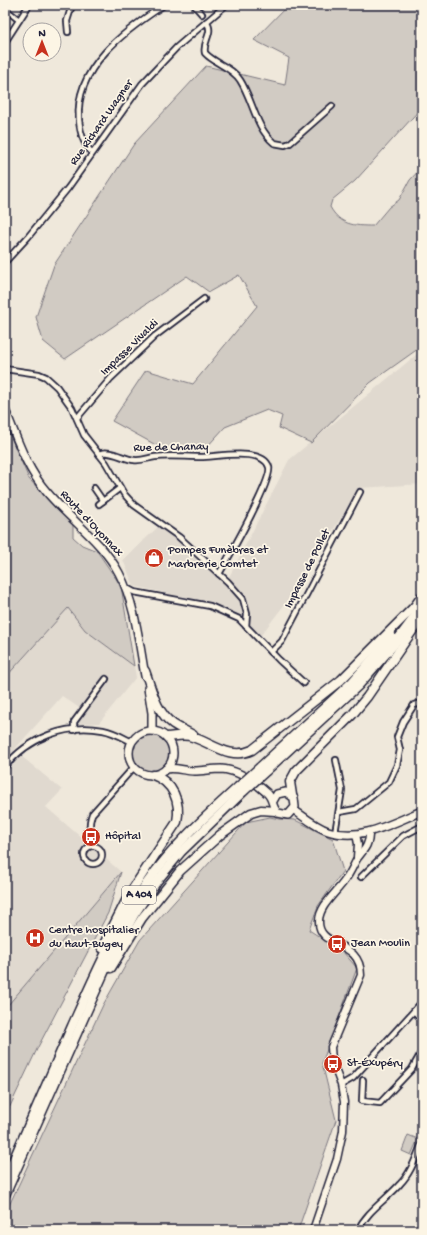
<svg xmlns="http://www.w3.org/2000/svg" width="427" height="1235" viewBox="0 0 427 1235" font-family="'Gochi Hand',sans-serif">
<style>
.built{fill:#e0d9cf}
.green{fill:#d1cbc3;stroke:#7a767f}
.lines{fill:none;stroke-linecap:round;stroke-linejoin:round}
.minor-casing{stroke:#22223b;stroke-width:8}
.tertiary-casing{stroke:#22223b;stroke-width:9}
.secondary-casing{stroke:#22223b;stroke-width:10}
.motorway-casing{stroke:#22223b;stroke-width:11}
.minor{stroke:#fcf5e5;stroke-width:4.5}
.tertiary{stroke:#fcf5e5;stroke-width:6}
.secondary{stroke:#fcf5e5;stroke-width:7}
.motorway{stroke:#fcf5e5;stroke-width:8}
.motorway-bridge-casing{stroke:#22223b;stroke-width:11;stroke-linecap:butt}
.motorway-bridge{stroke:#fcf5e5;stroke-width:8}
.labels{text-anchor:middle;dominant-baseline:central;stroke-width:3.5;stroke-linejoin:round;paint-order:stroke}
.shield{fill:#fcf5e5;stroke:#63616e;stroke-width:1}
.shield-label{font-size:11px;font-weight:bold;fill:#22223b}
.street-label{font-size:12px;fill:#22223b;stroke:#fcf5e5}
.poi-label{font-size:12px;fill:#22223b;stroke:#fcf5e5;text-anchor:start}
</style>
<rect width="100%" height="100%" fill="#efe8db"/>
<filter id="ink" filterUnits="userSpaceOnUse"><feTurbulence type="fractalNoise" baseFrequency=".025" numOctaves="2"/><feDisplacementMap in="SourceGraphic" scale="8" xChannelSelector="R" yChannelSelector="G"/><feConvolveMatrix kernelMatrix="1 2 1 2 8 2 1 2 1" color-interpolation-filters="sRGB"/></filter>
<g filter="url(#ink)">
<!-- built -->
<g class="built">
<path d="M422,350V484L360,488L288,600L261,635L235,613L211,604L134,586L123,560L159,526L191,551L226,583L289,460Z"/>
<path d="M68,607L85,630L134,666L136,677L99,723L77,724L85,712L62,696L14,750L62,790L46,807L121,872L8,1006L5,1003V678Z"/>
</g>
<!-- green -->
<g class="green">
<path d="M288,5H422V107L355,181L332,200L330,207C340,225 354,226 373,226L389,207L399,200L410,180L422,167V346L370,383L311,443L279,428L282,416L267,410L225,427L205,449L165,450L112,421L146,370L193,384L257,306L239,275L209,292L187,276L65,359L43,341L36,317L54,265L134,144L206,66L285,85L289,58L254,40Z"/>
<path d="M5,424L29,479L73,525V537L82,545L97,551L121,586L134,666L85,630L68,608L5,678Z"/>
<path d="M150,734L163,738L170,750C171,781 129,779 132,748H135L136,740Z"/>
<path d="M270,817L279,819L295,820L333,839L343,871L318,906L309,930L343,952L357,968L322,1063L336,1120L298,1230H5V1214L103,1005L140,940L246,822Z"/>
<path d="M121,872L108,913L38,1047L5,1117V1003L8,1005Z"/>
<path d="M408,1135L418,1139L411,1155L402,1151Z"/>
</g>
<g class="lines">
<defs>
<g id="minor">
<path d="M194,5L202,14"/>
<path d="M5,9L19,20"/>
<path d="M206,22C215,32 202,41 205,53C215,64 232,67 240,80C253,100 255,127 274,143L285,145L290,143L332,106"/>
<path d="M68,32L67,21L72,5"/>
<path d="M5,42L29,5"/>
<path d="M92,153C83,144 80,132 79,120C74,67 126,30 164,5"/>
<path d="M5,262L28,237L68,188L142,84L177,47L226,5"/>
<path d="M5,369L39,374L46,377L57,387L72,408L84,435L106,463L124,494L134,505L179,537L228,582L243,599L247,614L246,626"/>
<path d="M77,418L111,378L155,336L204,299"/>
<path d="M99,454C109,449 124,459 134,460C142,461 148,458 155,457C170,455 186,457 201,457C217,457 263,447 269,467C273,479 227,560 219,574"/>
<path d="M94,488L103,501"/>
<path d="M99,504L120,488"/>
<path d="M125,587L134,592L210,606L239,619L279,660L304,683"/>
<path d="M271,652L282,641L360,492"/>
<path d="M74,730V722L106,679"/>
<path d="M5,767C28,738 66,723 103,730C114,732 122,737 132,742"/>
<path d="M339,812L356,809L389,782L397,765L400,750L397,737L403,722L414,705L422,703"/>
<path d="M335,833L342,790L336,760"/>
<path d="M93,846C90,834 88,825 92,814L134,767"/>
<circle cx="93" cy="855" r="9"/>
<path d="M361,877L403,836L422,826"/>
<path d="M414,1011L422,1020"/>
<path d="M363,1080L362,1101L380,1103L412,1069L422,1051"/>
<path d="M341,1085L353,1078L422,1002"/>
<path d="M358,1230C367,1211 386,1200 400,1184C411,1173 416,1157 422,1143"/>
</g>
<g id="tertiary">
<path d="M356,834L358,844L357,857"/>
<path d="M313,1230L337,1159L343,1131L344,1102L341,1085L332,1061L331,1047L361,975C361,939 318,949 319,921C319,906 337,892 345,880C350,874 353,866 357,859C364,850 370,844 369,832"/>
</g>
<g id="secondary">
<path d="M5,410C17,438 26,468 46,491C69,519 102,541 119,573C135,603 139,642 145,676"/>
<path d="M148,688L152,713V731"/>
<circle cx="151" cy="753" r="22"/>
<path d="M166,769C176,767 184,771 194,771C203,771 212,769 221,769C238,770 255,782 267,793C274,799 271,807 278,813L288,815L295,807L294,798L286,792L277,794L273,801"/>
<path d="M294,810C304,817 316,827 328,831C361,842 392,823 422,811"/>
</g>
<g id="motorway">
<path d="M412,610L422,596"/>
<path d="M145,671C152,690 156,712 173,724C179,728 186,731 193,735"/>
<path d="M167,737C173,737 182,734 189,736C210,741 229,761 252,750L341,680L415,606"/>
<path d="M260,767L352,682L392,637"/>
<path d="M266,771L359,685L392,647L422,607"/>
<path d="M292,795L290,782L296,771L352,715L367,697L422,617"/>
<path d="M102,948L130,893L177,822C181,802 173,782 153,775"/>
<path d="M111,968L142,918L180,871L220,835L251,813L261,810L275,811"/>
<path d="M5,1179C27,1128 50,1077 72,1026C94,977 115,928 146,884C172,847 205,817 238,787"/>
<path d="M5,1195L110,959L134,915L157,881L181,852L244,791"/>
</g>
</defs>
<!-- minor casing -->
<use href="#minor" class="minor-casing"/>
<!-- tertiary casing -->
<use href="#tertiary" class="tertiary-casing"/>
<!-- secondary casing -->
<use href="#secondary" class="secondary-casing"/>
<!-- motorway casing -->
<use href="#motorway" class="motorway-casing"/>
<!-- minor -->
<use href="#minor" class="minor"/>
<!-- tertiary -->
<use href="#tertiary" class="tertiary"/>
<!-- secondary -->
<use href="#secondary" class="secondary"/>
<!-- motorway -->
<use href="#motorway" class="motorway"/>
<defs>
<g id="motorway-bridge">
<path d="M238,787L260,767"/>
<path d="M244,791L266,771"/>
</g>
</defs>
<!-- motorway-bridge casing -->
<use href="#motorway-bridge" class="motorway-bridge-casing"/>
<!-- motorway-bridge -->
<use href="#motorway-bridge" class="motorway-bridge"/>
</g>
</g>
<!-- icons -->
<defs>
<symbol id="shop-disc" viewBox="-11 -11 22 22"><circle r="9.5" fill="#c8321e" stroke="#fcf5e5"/><path d="M-5-2.5h2.3a2.7 3.5 0 0 1 5.4 0H5L5.5 6h-11ZM-1.5-2.5h3a1.5 2.3 0 0 0-3 0Z" fill="#fff"/></symbol>
<symbol id="bus-disc" viewBox="-11 -11 22 22"><circle r="9.5" fill="#c8321e" stroke="#fcf5e5"/><path d="M-5-6H5V4H4V6H2V4H-2V6H-4V4H-5ZM-3.5-4V0h7V-4ZM-3.5 1.2v1.5H-2V1.2ZM2 1.2v1.5H3.5V1.2Z" fill="#fff"/></symbol>
<symbol id="hospital-disc" viewBox="-11 -11 22 22"><circle r="9.5" fill="#c8321e" stroke="#fcf5e5"/><path d="M-5-5h3v3.5h4V-5h3V5h-3V1.5h-4V5h-3Z" fill="#fff"/></symbol>
</defs>
<g fill-rule="evenodd">
<use href="#shop-disc" x="143" y="547" width="22" height="22"/>
<use href="#bus-disc" x="80" y="826" width="22" height="22"/>
<use href="#hospital-disc" x="24" y="927" width="22" height="22"/>
<use href="#bus-disc" x="326" y="933" width="22" height="22"/>
<use href="#bus-disc" x="322" y="1053" width="22" height="22"/>
</g>
<g class="labels">
<!-- shield labels -->
<rect class="shield" x="122" y="886" width="34" height="18" rx="3"/>
<g class="shield-label">
<text x="139" y="895">A 404</text>
</g>
<!-- street labels -->
<g class="street-label">
<text transform="translate(102 123) rotate(-55)">Rue Richard Wagner</text>
<text transform="translate(130 348) rotate(-44)">Impasse Vivaldi</text>
<text transform="translate(171 448) rotate(-1)">Rue de Chanay</text>
<text transform="translate(91 524) rotate(47)">Route d'Oyonnax</text>
<text transform="translate(308 569) rotate(-63)">Impasse de Pollet</text>
</g>
<!-- poi labels -->
<g class="poi-label">
<text x="168" y="551">Pompes Funèbres et<tspan x="168" dy="14">Marbrerie Comtet</tspan></text>
<text x="105" y="837">Hôpital</text>
<text x="49" y="931">Centre hospitalier<tspan x="49" dy="14">du Haut-Bugey</tspan></text>
<text x="351" y="944">Jean Moulin</text>
<text x="347" y="1064">St-Éxupéry</text>
</g>
</g>
<!-- margin -->
<rect width="427" height="1235" fill="none" stroke="#fcf5e5" stroke-width="20"/>
<rect x="10" y="10" width="407" height="1215" fill="none" stroke="#22223b" stroke-width="1.5" filter="url(#ink)"/>
<!-- north arrow -->
<g transform="translate(42 42)"><circle r="19" fill="#fcf5e5" stroke="#a5a1a1"/>
<path d="M0-3L7 15L0 10L-7 15Z" fill="#c8321e"/>
<text y="-6" font-size="11" font-weight="bold" text-anchor="middle" fill="#22223b">N</text>
</g>
</svg>
